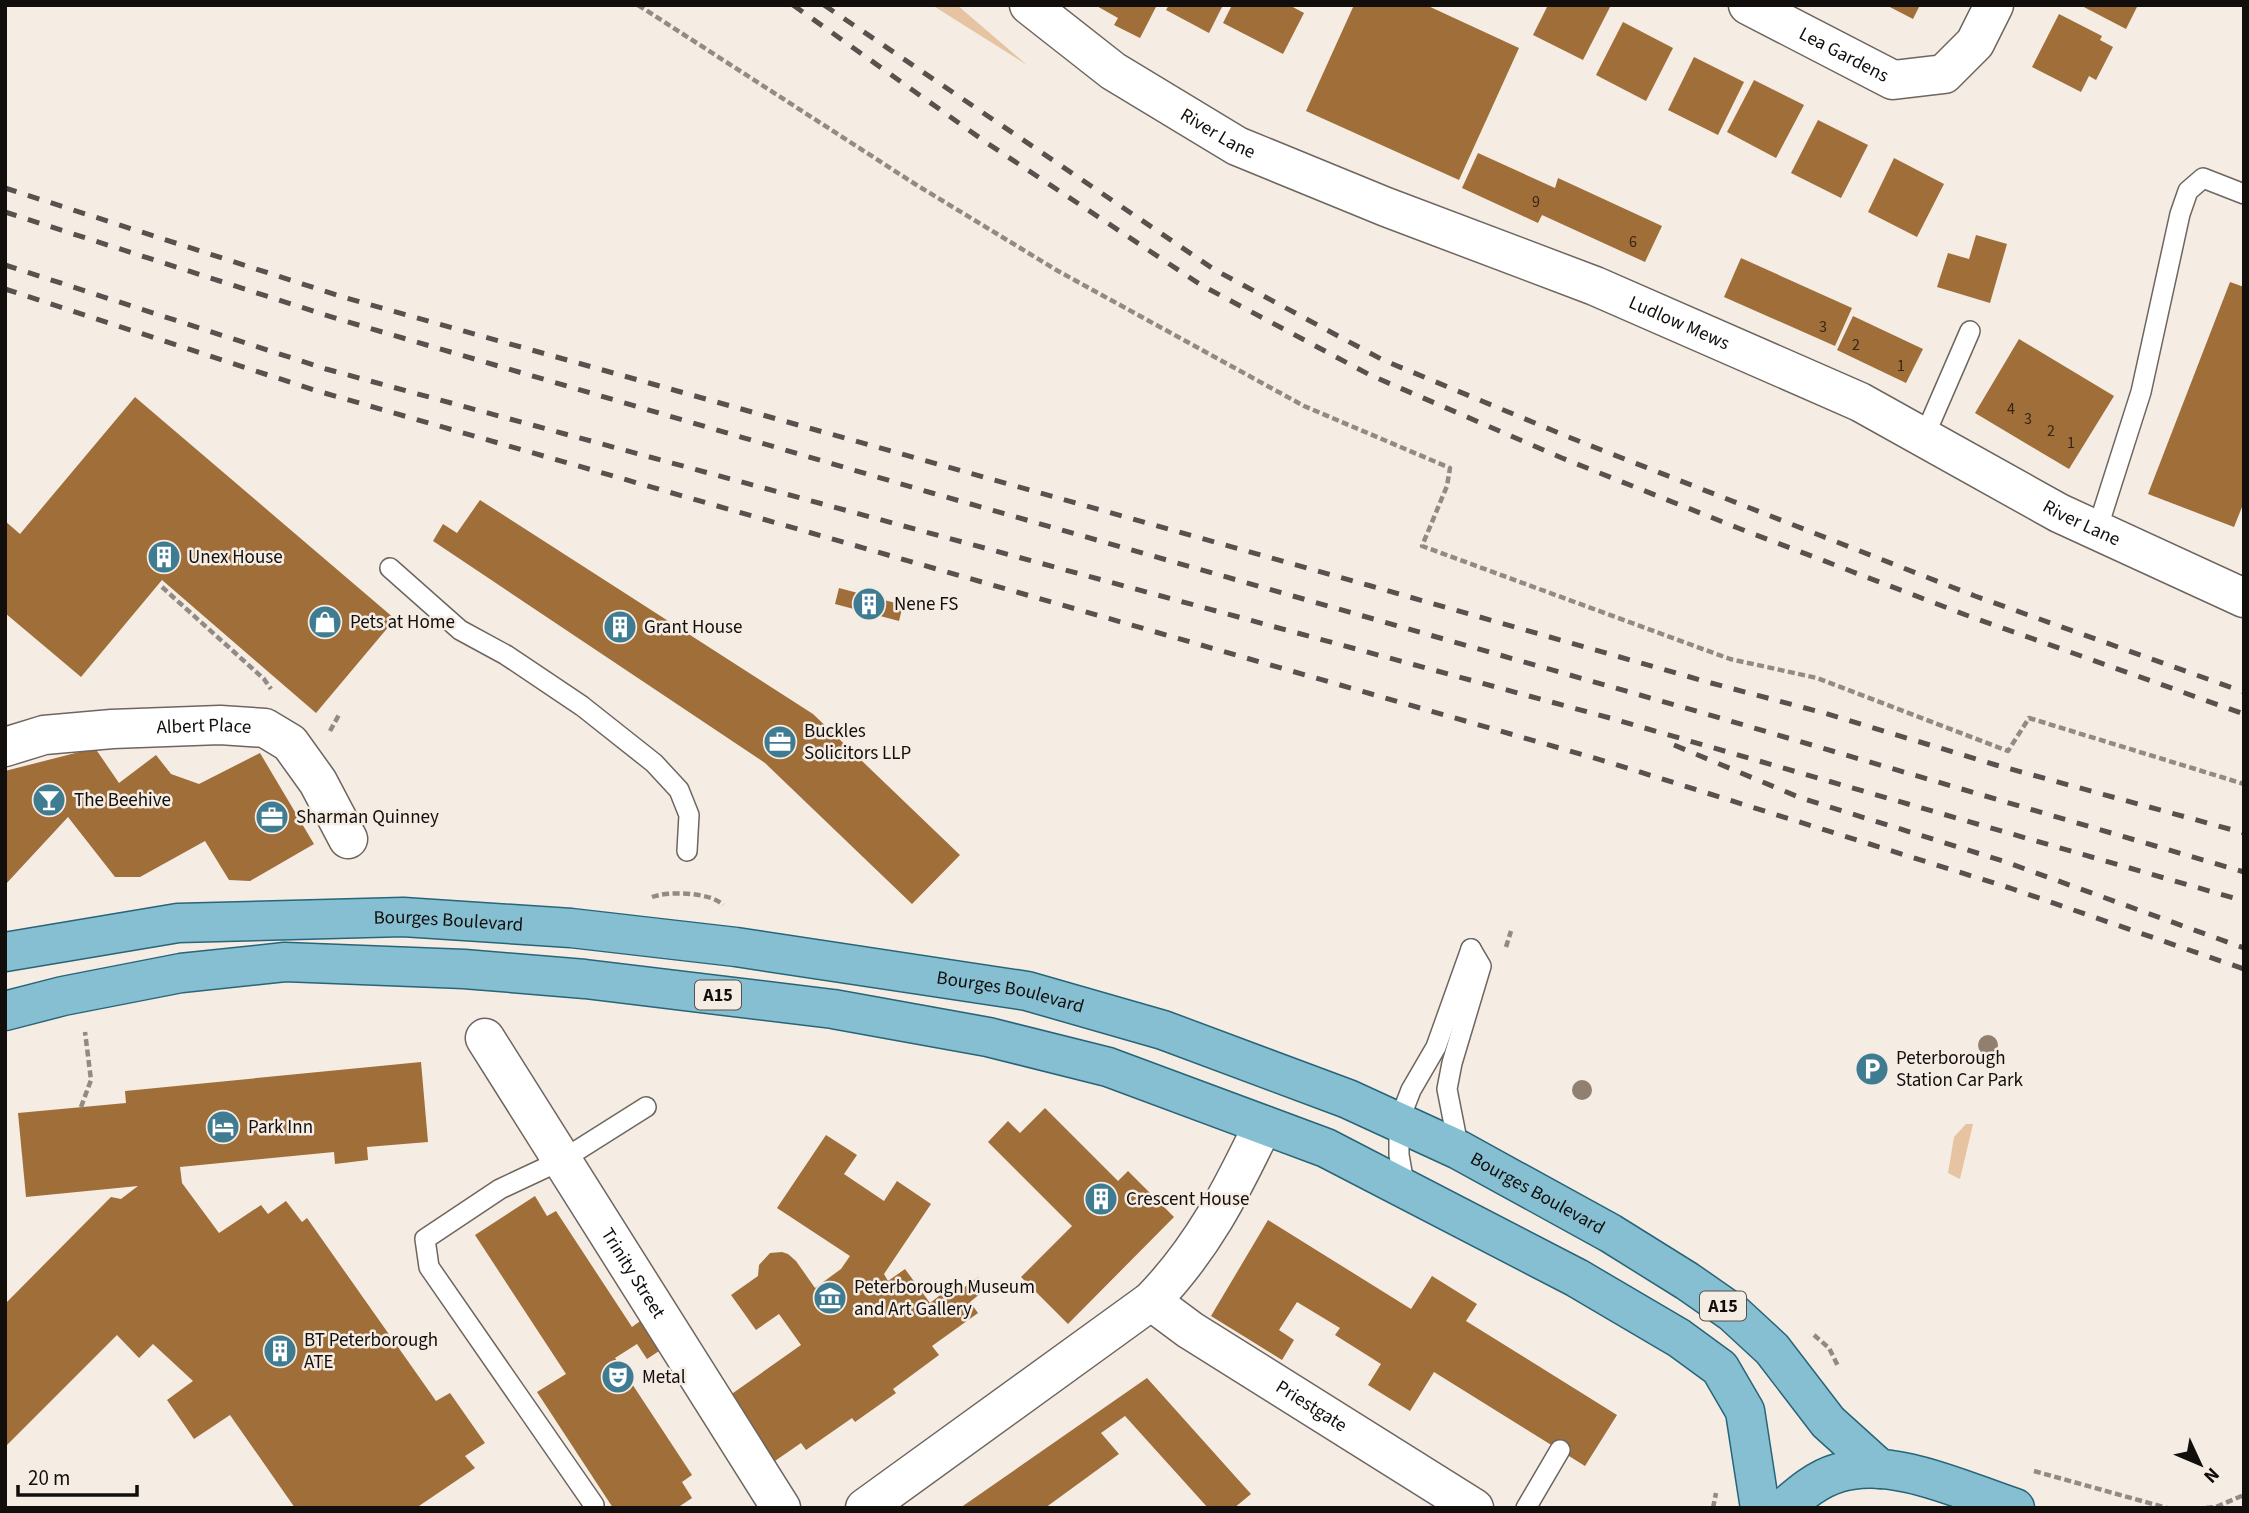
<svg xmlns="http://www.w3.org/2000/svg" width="2249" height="1513" viewBox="0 0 2249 1513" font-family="'Source Sans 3',sans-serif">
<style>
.green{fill:#e6c3a1}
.building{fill:#9f6e39}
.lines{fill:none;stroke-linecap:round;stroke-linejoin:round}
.service-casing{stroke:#6d655e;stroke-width:22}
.minor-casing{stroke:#6d655e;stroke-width:41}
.primary-casing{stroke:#286578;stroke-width:41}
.path{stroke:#928b85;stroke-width:4.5;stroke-dasharray:7 3.5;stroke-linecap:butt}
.service{stroke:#fff;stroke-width:19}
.minor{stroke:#fff;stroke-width:38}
.primary{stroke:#85bfd1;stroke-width:38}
.rail{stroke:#57524e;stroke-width:5;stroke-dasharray:12 12;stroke-linecap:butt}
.tree{fill:#918070}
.labels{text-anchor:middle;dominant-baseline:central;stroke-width:5;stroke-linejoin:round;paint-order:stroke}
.number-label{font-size:16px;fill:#342616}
.shield{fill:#f5ece4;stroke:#55514c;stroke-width:2}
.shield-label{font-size:18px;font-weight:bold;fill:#110e0b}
.street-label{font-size:19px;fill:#110e0b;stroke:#f5ece4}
.poi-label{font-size:19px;fill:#110e0b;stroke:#f5ece4;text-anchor:start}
</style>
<rect width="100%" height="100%" fill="#f5ece4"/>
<!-- green -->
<g class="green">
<path d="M932,5H957L1027,65Z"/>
<path d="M1966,1124H1973L1960,1179L1948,1173L1954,1137Z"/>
</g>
<!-- building -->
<g class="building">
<path d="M1095,5H1157L1140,38L1114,25L1118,18Z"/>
<path d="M1169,5H1223L1209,33L1166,10Z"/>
<path d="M1232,5H1289L1304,13L1283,54L1223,23Z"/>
<path d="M1354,5H1426L1519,48L1459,180L1306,111Z"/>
<path d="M1548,5H1606L1610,7L1583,60L1533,35Z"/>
<path d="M1886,5H1920L1913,19Z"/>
<path d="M2080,5H2138L2126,29Z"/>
<path d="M2059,14L2102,36L2100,40L2113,47L2096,80L2089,76L2081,92L2032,67Z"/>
<path d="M1623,22L1673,48L1646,101L1596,75Z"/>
<path d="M1694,57L1744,82L1718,135L1668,110Z"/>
<path d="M1754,80L1804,105L1776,158L1727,132Z"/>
<path d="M1818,120L1868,145L1841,198L1791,173Z"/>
<path d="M1478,153L1555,188L1558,178L1662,226L1645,262L1542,215L1538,223L1462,188Z"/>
<path d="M1894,158L1944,184L1917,237L1868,212Z"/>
<path d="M1976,235L2007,244L1990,303L1937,287L1948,253L1969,259Z"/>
<path d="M1741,258L1852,308L1835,346L1724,297Z"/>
<path d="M2230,282L2244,287V502L2234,527L2148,494Z"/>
<path d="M1853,316L1923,349L1906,383L1837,350Z"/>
<path d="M2019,339L2114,396L2069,469L1975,413Z"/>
<path d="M135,397L395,619L316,713L162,580L81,677L5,613V521L20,534Z"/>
<path d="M480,500L813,714L960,855L912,904L765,763L433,541L443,524L457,533Z"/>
<path d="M839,588L903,605L899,621L835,604Z"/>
<path d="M95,748L119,783L156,755L171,774L199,784L260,753L314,844L250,881L229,880L205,841L140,877H115L68,817L5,885V771Z"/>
<path d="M421,1062L428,1142L367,1147L368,1160L335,1164L334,1152L180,1167L182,1183L219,1233L261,1205L268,1214L286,1201L302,1222L307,1218L436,1401L450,1393L485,1443L465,1456L475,1468L416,1508H295L230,1415L194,1439L167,1400L193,1381L153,1344L139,1358L117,1335L5,1447V1304L111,1197L121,1199L138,1186L26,1197L18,1113L126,1103L125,1091Z"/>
<path d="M1045,1108L1118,1181L1128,1171L1174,1217L1068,1324L1021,1277L1072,1226L988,1142L1008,1121L1020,1133Z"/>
<path d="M826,1135L857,1155L844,1174L884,1201L897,1181L931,1204L884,1274L888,1281L905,1269L930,1303L957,1282L962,1289L978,1277L986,1289L970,1302L978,1313L932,1346L939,1355L893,1389L896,1393L855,1422L852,1418L806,1450L801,1443L772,1463L726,1398L801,1345L779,1314L756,1330L731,1295L758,1276L759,1265L770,1253L782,1252L788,1254L796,1261L815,1288L841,1269L850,1256L777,1208Z"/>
<path d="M535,1196L547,1216L556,1211L632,1327L643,1319L662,1349L647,1359L637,1344L615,1358L692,1475L682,1482L692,1498L677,1508H613L537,1392L566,1374L475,1235Z"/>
<path d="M1268,1220L1411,1309L1432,1276L1477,1304L1466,1321L1617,1415L1585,1466L1434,1372L1410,1411L1368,1385L1381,1364L1335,1335L1340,1328L1297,1302L1279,1330L1294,1340L1282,1360L1211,1316Z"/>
<path d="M1147,1378L1251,1494L1234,1508H1208L1125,1416L1101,1433L1119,1454L1045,1508H960Z"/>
</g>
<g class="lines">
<defs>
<g id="service">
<path d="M1924,437L1970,331"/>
<path d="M2097,530L2141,392L2180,214L2188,191L2203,178L2244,194"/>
<path d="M390,568L460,630L506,655L582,706L654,763L679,790L689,815L687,851"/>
<path d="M1459,1150L1447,1089L1452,1063L1481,966L1471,949"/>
<path d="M1405,1189L1399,1155V1121L1411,1090L1436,1047L1471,949"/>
<path d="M594,1505L429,1267L425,1239L500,1189L562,1160L646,1107"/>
<path d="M1526,1508L1560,1450"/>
</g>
<g id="minor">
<path id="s1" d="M1029,5L1113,71L1237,146L1386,207L1595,286L1860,402L2059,513L2244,598"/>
<path id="s2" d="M1748,5L1893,80L1944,74L1975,43L1994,5"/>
<path id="s3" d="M5,747L44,735L112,729L220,725L265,728L290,743L318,782L348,839"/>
<path id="s4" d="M485,1038L781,1508"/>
<path id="s5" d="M1151,1301L1190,1330L1474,1508"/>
<path d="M865,1508L1151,1301C1202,1249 1232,1190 1263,1125"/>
</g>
<g id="primary">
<path id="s6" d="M5,952L178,923L403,917L571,928L736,947L1027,991L1163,1030L1348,1099L1459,1150L1610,1233L1687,1281L1733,1313L1772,1349L1828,1422L1880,1469"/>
<path d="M5,1011L63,996L181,973L285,962L464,969L585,979L833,1009L988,1037L1108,1067L1326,1148L1577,1278L1679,1338L1720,1368L1745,1411L1760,1508"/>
<path d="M1784,1508C1800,1494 1817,1479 1838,1473C1892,1456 1963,1491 2015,1508"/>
</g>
</defs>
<!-- service casing -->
<use href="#service" class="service-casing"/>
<!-- minor casing -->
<use href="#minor" class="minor-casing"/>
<!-- primary casing -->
<use href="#primary" class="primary-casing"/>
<!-- path -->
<g class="path">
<path d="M638,5L915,184L1058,271L1304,406L1450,468L1447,486L1422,546L1730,659L1817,678L2008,751L2029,718L2244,784"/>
<path d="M162,587L264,679L271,689"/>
<path d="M330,731L340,713"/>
<path d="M652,897C668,891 711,892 723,905"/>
<path d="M1506,947L1511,931"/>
<path d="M81,1107L91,1080L85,1032"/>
<path d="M1814,1335L1829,1348L1838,1366"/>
<path d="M2034,1471L2167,1508"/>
<path d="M1713,1508L1716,1493"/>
<path d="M2206,1508L2216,1507L2244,1495"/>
</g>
<!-- service -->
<use href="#service" class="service"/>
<!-- minor -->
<use href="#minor" class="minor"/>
<!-- primary -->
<use href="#primary" class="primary"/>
<!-- rail -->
<g class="rail">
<path d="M793,5L987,143L1201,285L1370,375L1562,458L1738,528L1966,615L2244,714"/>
<path d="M824,5L1215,270L1383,360L1571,438L1975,596L2244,692"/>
<path d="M5,188L343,297L1371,586L1711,683L1824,713L1996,765L2244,833"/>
<path d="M5,212L338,319L932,493L1703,713L2244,872"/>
<path d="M5,265L326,369L1610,718L2244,901"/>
<path d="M5,289L314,390L1608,762L2010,888L2244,969"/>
<path d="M1674,745L1801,798L2003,861L2244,948"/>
</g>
</g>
<!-- trees -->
<g class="tree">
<circle cx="1988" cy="1045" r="10"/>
<circle cx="1582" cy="1090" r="10"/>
</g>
<!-- icons -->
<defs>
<symbol id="building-disc" viewBox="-11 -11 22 22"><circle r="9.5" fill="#3f7c92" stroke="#f5ece4"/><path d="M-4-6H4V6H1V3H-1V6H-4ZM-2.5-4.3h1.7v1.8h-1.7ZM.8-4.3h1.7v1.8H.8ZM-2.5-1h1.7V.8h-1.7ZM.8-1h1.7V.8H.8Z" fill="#fff"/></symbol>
<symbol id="shop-disc" viewBox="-11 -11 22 22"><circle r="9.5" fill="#3f7c92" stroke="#f5ece4"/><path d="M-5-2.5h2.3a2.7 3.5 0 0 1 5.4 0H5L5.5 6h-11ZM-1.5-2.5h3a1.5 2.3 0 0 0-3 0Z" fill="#fff"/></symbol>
<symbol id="office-disc" viewBox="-11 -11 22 22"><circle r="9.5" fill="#3f7c92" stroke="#f5ece4"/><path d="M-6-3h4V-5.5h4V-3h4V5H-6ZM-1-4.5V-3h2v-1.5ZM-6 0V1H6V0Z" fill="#fff"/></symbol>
<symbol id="bar-disc" viewBox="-11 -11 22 22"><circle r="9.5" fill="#3f7c92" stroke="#f5ece4"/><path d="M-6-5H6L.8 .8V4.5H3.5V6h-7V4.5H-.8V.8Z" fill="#fff"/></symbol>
<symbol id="parking-disc" viewBox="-11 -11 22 22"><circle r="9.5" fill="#3f7c92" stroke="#f5ece4"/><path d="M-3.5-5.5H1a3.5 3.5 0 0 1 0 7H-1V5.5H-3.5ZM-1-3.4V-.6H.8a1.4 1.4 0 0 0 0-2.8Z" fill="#fff"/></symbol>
<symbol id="hotel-disc" viewBox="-11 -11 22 22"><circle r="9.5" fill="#3f7c92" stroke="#f5ece4"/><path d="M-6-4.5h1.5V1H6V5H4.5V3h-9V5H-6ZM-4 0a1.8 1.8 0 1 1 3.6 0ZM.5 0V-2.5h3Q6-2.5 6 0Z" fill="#fff"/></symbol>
<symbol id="museum-disc" viewBox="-11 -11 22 22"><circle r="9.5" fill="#3f7c92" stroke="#f5ece4"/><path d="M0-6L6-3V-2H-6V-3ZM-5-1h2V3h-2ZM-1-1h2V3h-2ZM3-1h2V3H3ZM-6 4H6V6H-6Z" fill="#fff"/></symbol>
<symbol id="theatre-disc" viewBox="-11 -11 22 22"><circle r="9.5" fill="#3f7c92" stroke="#f5ece4"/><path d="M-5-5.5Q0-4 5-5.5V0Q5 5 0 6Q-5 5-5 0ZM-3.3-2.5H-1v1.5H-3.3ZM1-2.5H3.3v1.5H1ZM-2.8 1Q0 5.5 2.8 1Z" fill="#fff"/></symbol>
</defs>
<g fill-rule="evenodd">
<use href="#building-disc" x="145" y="538" width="38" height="38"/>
<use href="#building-disc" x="850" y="585" width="38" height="38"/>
<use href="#shop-disc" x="306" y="603" width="38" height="38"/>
<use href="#building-disc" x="601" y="608" width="38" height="38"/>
<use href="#office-disc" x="761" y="723" width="38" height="38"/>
<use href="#bar-disc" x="30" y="781" width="38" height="38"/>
<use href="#office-disc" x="253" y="798" width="38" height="38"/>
<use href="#parking-disc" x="1853" y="1050" width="38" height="38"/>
<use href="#hotel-disc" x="204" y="1108" width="38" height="38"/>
<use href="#building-disc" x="1082" y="1180" width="38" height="38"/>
<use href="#museum-disc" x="811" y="1279" width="38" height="38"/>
<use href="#building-disc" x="261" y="1332" width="38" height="38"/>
<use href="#theatre-disc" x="599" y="1358" width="38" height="38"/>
</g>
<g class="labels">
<!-- number labels -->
<g class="number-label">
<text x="1536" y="202">9</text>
<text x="1633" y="242">6</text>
<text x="1823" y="327">3</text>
<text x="1856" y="345">2</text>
<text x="1901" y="366">1</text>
<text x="2011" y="409">4</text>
<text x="2028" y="419">3</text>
<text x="2051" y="431">2</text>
<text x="2071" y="443">1</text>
</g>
<!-- shield labels -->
<g class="shield">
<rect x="695" y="980.5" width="46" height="29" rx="5"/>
<rect x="1700" y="1291.5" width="46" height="29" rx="5"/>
</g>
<g class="shield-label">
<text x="718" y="995">A15</text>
<text x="1723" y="1306">A15</text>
</g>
<!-- street labels -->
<g class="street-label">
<text stroke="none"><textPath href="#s2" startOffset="108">Lea Gardens</textPath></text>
<text stroke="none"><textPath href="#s1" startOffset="229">River Lane</textPath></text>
<text stroke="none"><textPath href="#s1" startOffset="728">Ludlow Mews</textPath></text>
<text stroke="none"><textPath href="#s1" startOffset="1178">River Lane</textPath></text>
<text stroke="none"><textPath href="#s3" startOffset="201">Albert Place</textPath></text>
<text stroke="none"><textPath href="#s6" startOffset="446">Bourges Boulevard</textPath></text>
<text stroke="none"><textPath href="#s6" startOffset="1013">Bourges Boulevard</textPath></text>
<text stroke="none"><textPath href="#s6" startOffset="1580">Bourges Boulevard</textPath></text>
<text stroke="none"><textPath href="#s4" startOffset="278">Trinity Street</textPath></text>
<text stroke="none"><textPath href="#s5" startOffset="192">Priestgate</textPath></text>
</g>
<!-- poi labels -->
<g class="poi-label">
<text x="188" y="557">Unex House</text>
<text x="894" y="604">Nene FS</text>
<text x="350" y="622">Pets at Home</text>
<text x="644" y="627">Grant House</text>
<text x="804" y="731">Buckles<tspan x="804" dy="22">Solicitors LLP</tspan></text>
<text x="74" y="800">The Beehive</text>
<text x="296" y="817">Sharman Quinney</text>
<text x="1896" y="1058">Peterborough<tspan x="1896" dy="22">Station Car Park</tspan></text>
<text x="248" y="1127">Park Inn</text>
<text x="1126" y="1199">Crescent House</text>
<text x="854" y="1287">Peterborough Museum<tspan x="854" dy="22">and Art Gallery</tspan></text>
<text x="304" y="1340">BT Peterborough<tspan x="304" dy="22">ATE</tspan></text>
<text x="642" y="1377">Metal</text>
</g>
</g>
<!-- border -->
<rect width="2249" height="1513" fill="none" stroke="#110e0b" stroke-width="14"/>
<!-- north arrow -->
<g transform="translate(2200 1464) rotate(134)" stroke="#f5ece4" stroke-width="5" paint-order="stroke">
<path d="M0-5L12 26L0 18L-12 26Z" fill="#110e0b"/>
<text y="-10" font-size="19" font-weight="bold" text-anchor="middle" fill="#110e0b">N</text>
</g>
<!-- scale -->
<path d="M18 1485v10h119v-10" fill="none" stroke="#110e0b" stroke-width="3.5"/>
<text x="28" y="1485" font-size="21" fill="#110e0b" stroke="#f5ece4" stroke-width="5" paint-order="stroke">20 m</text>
</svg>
